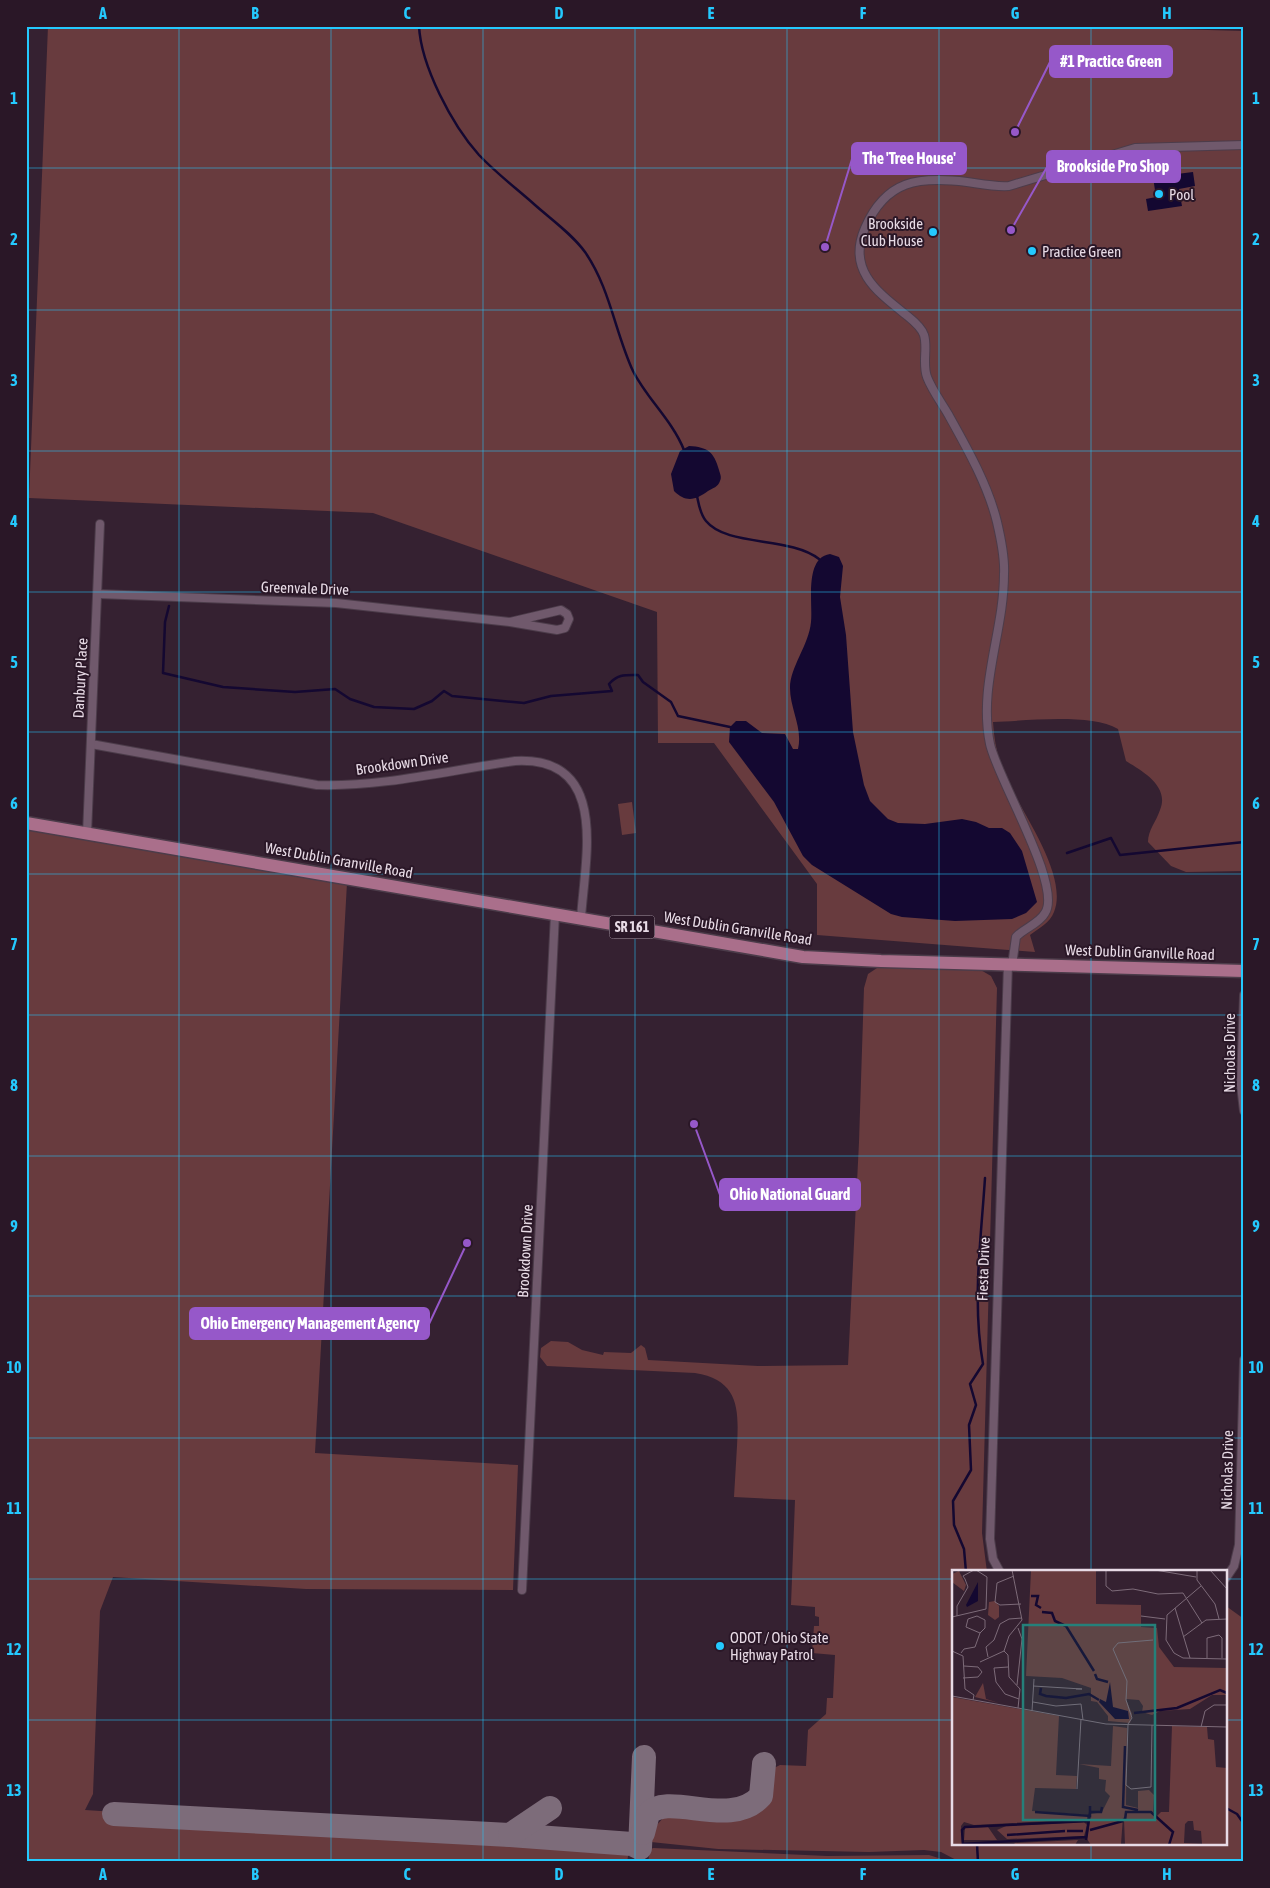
<svg xmlns="http://www.w3.org/2000/svg" width="1270" height="1888" viewBox="0 0 1270 1888" font-family="'Asap Condensed',sans-serif">
<style>
.green{fill:#683b3e}
.water{fill:#140831}
.lines{fill:none;stroke-linecap:round;stroke-linejoin:round}
.stream{stroke:#140831;stroke-width:2.5}
.taxiway{stroke:#7d6c7a;stroke-width:24}
.street-casing{stroke:#4c3c4a;stroke-width:10}
.primary-casing{stroke:#4c3c4a;stroke-width:15}
.street{stroke:#70596c;stroke-width:8}
.primary{stroke:#aa6f8b;stroke-width:12}
.grid{fill:none;stroke:#24c9fe;stroke-width:1;stroke-opacity:0.55}
.poi-dot{fill:#24c9fe;stroke:#2a1727;stroke-width:2}
.labels{text-anchor:middle;dominant-baseline:central;stroke-width:4;stroke-linejoin:round;paint-order:stroke}
.shield{fill:#2a1727;stroke:#afa0ad;stroke-width:1}
.shield-label{font-size:14px;font-weight:bold;fill:#e8dbe6}
.poi-label{font-size:15px;fill:#e8dbe6;stroke:#2a1727;text-anchor:start}
.street-label{font-size:15px;fill:#e8dbe6;stroke:#2a1727}
.inset-river{fill:none;stroke:#140831;stroke-width:2.5}
.inset-road{fill:none;stroke:#7d6b79;stroke-width:1}
.view{fill:#25807a;fill-opacity:0.15;stroke:#25807a;stroke-width:2.5}
.inset-edge{fill:none;stroke:#e8dbe6;stroke-width:2.5}
.leader{fill:none;stroke:#9658c9;stroke-width:2}
.callout-dot{fill:#9658c9;stroke:#2a1727;stroke-width:2}
.callout{fill:#9658c9;stroke:#9658c9;stroke-width:2}
.callout-label{font-size:16px;text-anchor:middle;font-weight:bold;fill:#fff}
.neatline{fill:none;stroke:#24c9fe;stroke-width:2}
.grid-label{font-size:16px;text-anchor:middle;font-weight:bold;fill:#24c9fe}
</style>
<rect width="100%" height="100%" fill="#352131"/>
<!-- green -->
<g class="green">
<path d="M48,26H1136L1137,28L1244,31V871L1186,872L1171,866L1148,842C1148,830 1156,822 1160,810C1170,786 1142,771 1126,761L1118,729C1090,713 1026,721 993,722C994,741 998,760 1006,778C1020,810 1069,875 1054,912C1050,923 1039,928 1030,935L1035,952L817,935V884L714,743H658L657,612L373,513L29,498Z"/>
<path d="M632,802L636,833L622,835L618,804Z"/>
<path d="M26,829L347,883L315,1453L518,1465L513,1590L306,1589L113,1577L100,1611L93,1794L85,1810L619,1844L629,1851L627,1862H26Z"/>
<path d="M880,966L979,969L991,976L997,988L982,1533L987,1572H954V1844H1226V1606L1244,1619V1862H960L941,1852L924,1850L869,1852L718,1849L651,1842L655,1827L664,1817C692,1813 751,1831 766,1801C772,1791 769,1778 774,1768L780,1765L806,1766L808,1730L826,1714L827,1698H833L835,1655L812,1653L814,1626H819V1617L815,1616V1607L791,1605L795,1500L734,1497C735,1480 736,1463 737,1446C739,1409 739,1380 695,1373L547,1366L540,1357L541,1348L551,1341L568,1342L582,1350L603,1355L604,1352L631,1353L641,1345L645,1348L648,1360L758,1366L848,1365L859,1142L864,988L868,974Z"/>
<path d="M653,1848L827,1856L929,1855L951,1862H648L650,1850Z"/>
</g>
<!-- water -->
<g class="water">
<path d="M1193,172L1195,186L1179,189L1182,206L1148,211L1146,199L1156,197L1153,177Z"/>
<path d="M689,446C708,447 714,452 719,470C720,474 722,477 720,481C718,487 713,488 708,491C696,500 686,503 674,491L671,474L680,451Z"/>
<path d="M830,554L839,557L843,566L840,597L846,635L853,732L864,785L870,801L888,819L898,823L925,824L962,819L976,822L989,828H1002L1010,833L1022,851L1037,902L1026,913L1012,919L955,921L902,917L891,914L812,865L803,856L774,802L729,742L730,727L736,721H746L762,733L785,734L793,749H798C803,728 790,709 790,688C790,667 809,645 811,622C813,603 804,558 830,554Z"/>
</g>
<g class="lines">
<!-- stream -->
<g class="stream">
<path d="M419,26C421,66 452,125 479,155C496,173 517,189 535,205C552,220 572,234 585,252C610,288 615,332 633,371C647,399 672,420 684,450"/>
<path d="M697,496C699,505 700,514 706,521C727,547 790,536 819,559"/>
<path d="M169,606L165,622L163,673L223,687L295,692L335,689L350,699L374,707L414,709L432,701L444,691L452,696L524,703L551,696L612,691L609,684C618,674 625,675 638,675L643,682L671,702L678,716L730,727"/>
<path d="M1067,853L1111,838L1120,855L1244,842"/>
<path d="M966,1572L964,1549L954,1525L953,1501L971,1470L969,1425L976,1405L970,1384L983,1364C972,1302 981,1240 985,1178"/>
<path d="M1226,1808L1237,1814L1244,1824"/>
<path d="M977,1844L978,1862"/>
</g>
<!-- taxiway -->
<g class="taxiway">
<path d="M114,1814L510,1835L632,1844L640,1848L644,1757"/>
<path d="M643,1833L648,1814C669,1791 730,1830 761,1796L764,1764"/>
<path d="M510,1835L550,1808"/>
</g>
<defs>
<g id="street">
<path d="M98,594L336,603L510,622L561,610L567,614L569,619L565,628L557,630L510,622"/>
<path d="M91,744L317,785C384,787 450,770 515,761C610,756 585,857 581,918"/>
<path d="M87,834L100,524"/>
<path d="M1012,965L1016,937C1024,928 1039,924 1045,913C1063,886 997,778 990,744C978,686 1004,632 1004,574C1005,557 1001,539 997,522C988,485 967,448 948,414C941,402 932,390 927,377C922,363 928,348 924,335C921,326 911,319 905,314C876,291 847,269 865,228C886,180 918,176 967,182C981,184 995,187 1009,186L1135,148L1244,145"/>
<path d="M1244,995L1241,1085L1244,1111"/>
<path d="M1000,1572L993,1559L990,1539L1008,964"/>
<path d="M1226,1578L1234,1566L1239,1545L1244,1360"/>
<path d="M522,1590L555,914"/>
</g>
<path id="primary" d="M26,823L803,957L881,961L1244,971"/>
</defs>
<!-- street casing -->
<use href="#street" class="street-casing"/>
<!-- primary casing -->
<use href="#primary" class="primary-casing"/>
<!-- street -->
<use href="#street" class="street"/>
<!-- primary -->
<use href="#primary" class="primary"/>
</g>
<!-- grid -->
<path class="grid" d="M179,26V1862M331,26V1862M483,26V1862M635,26V1862M787,26V1862M939,26V1862M1091,26V1572M26,168H1244M26,310H1244M26,451H1244M26,592H1244M26,732H1244M26,874H1244M26,1015H1244M26,1156H1244M26,1296H1244M26,1438H1244M26,1579H954M1226,1579H1244M26,1720H954M1226,1720H1244M1091,1844V1862"/>
<!-- markers -->
<g class="poi-dot">
<circle cx="1159" cy="194" r="5"/>
<circle cx="933" cy="232" r="5"/>
<circle cx="1032" cy="251" r="5"/>
<circle cx="720" cy="1646" r="5"/>
</g>
<g class="labels">
<!-- shield labels -->
<rect class="shield" x="609.5" y="915.5" width="45" height="23" rx="4"/>
<g class="shield-label">
<text x="632" y="927">SR 161</text>
</g>
<!-- poi labels -->
<g class="poi-label">
<text x="1169" y="194">Pool</text>
<text x="923" y="223" text-anchor="end">Brookside<tspan x="923" dy="17">Club House</tspan></text>
<text x="1042" y="251">Practice Green</text>
<text x="730" y="1637">ODOT / Ohio State<tspan x="730" dy="17">Highway Patrol</tspan></text>
</g>
<!-- street labels -->
<g class="street-label">
<text transform="translate(305 588) rotate(2)">Greenvale Drive</text>
<text transform="translate(80 678) rotate(-87)">Danbury Place</text>
<text transform="translate(402 763) rotate(-8)">Brookdown Drive</text>
<text transform="translate(339 860) rotate(10)">West Dublin Granville Road</text>
<text transform="translate(738 928) rotate(9)">West Dublin Granville Road</text>
<text transform="translate(1140 952) rotate(2)">West Dublin Granville Road</text>
<text transform="translate(1229 1053) rotate(-90)">Nicholas Drive</text>
<text transform="translate(525 1251) rotate(-87)">Brookdown Drive</text>
<text transform="translate(983 1269) rotate(-88)">Fiesta Drive</text>
<text transform="translate(1227 1470) rotate(-89)">Nicholas Drive</text>
</g>
</g>
<!-- overview -->
<g transform="translate(952 1570)">
<rect width="275" height="275" fill="#352131"/>
<path d="M79,0H144V34L189,35V57L205,58L207,77L222,97L275,98V125H260L238,139L208,141L200,145L190,142L191,136L187,130L174,129L180,144L178,153L156,151V146L145,132L139,131V118L110,108L74,106ZM7,1L14,15L12,21L0,12V4ZM43,31L47,36V47L43,50L36,45L37,32ZM31,113L34,129L47,133L23,127ZM0,127L107,146L104,205L125,206L124,219L83,218L80,241L135,245V249L22,255L12,252L9,256L10,275H0ZM161,156L175,158L174,235L186,238V221L197,220L202,225L201,242L205,246L209,242H217L220,156L255,157L256,169L262,170L264,197L275,198V274L173,275L172,249L171,247L169,274L139,275L135,269L139,244L150,242L158,226L153,221L154,210L147,209V198L127,194L159,196ZM236,251H241L242,260L249,261L250,274L232,273L233,254ZM132,252L135,255L132,266L55,269L45,260L54,256ZM36,257L45,270H12L13,258ZM126,270L123,275H61L63,273Z" fill="#683b3e" fill-rule="evenodd"/>
<path d="M26,12V31L15,37L14,35ZM158,112L161,137L176,141L177,149H163L147,132L148,129L154,132Z" fill="#140831"/>
<path class="inset-river" d="M79,26H86L84,35L89,38M90,42L100,43L103,51L114,56L142,101M143,104L145,109L156,112M89,118L88,124L94,126L114,128L137,124L147,130M182,143L225,138L268,120L275,123M173,176L171,237L186,240M83,242L138,246V236M173,250L174,242H199L221,262L217,275M138,260L171,251M115,261H131M55,265L113,261M134,270L138,242H149L150,237M10,274L135,267M11,275L10,260L13,257L137,251"/>
<path class="inset-road" d="M154,0V16L160,21L181,19L206,24L231,23L250,53M203,0L244,7M245,0V10L263,34L267,49M258,0L275,19M62,6L45,13L43,32L48,35L69,34M13,9L11,6L22,0M249,16L215,45L214,70L222,83L231,88L275,89M223,38L238,88M5,46V36L16,17L13,9M25,46L33,50V58L28,63L14,57L16,49ZM189,46L213,49M0,47L34,39L35,7L24,0M231,67L254,50L275,49M0,81L11,86L13,119L22,125L21,130M52,81L57,66L70,50L60,0M52,81L56,85L57,107L68,119L66,138M9,83L12,79L23,77L28,63M36,87L34,77L42,70L48,54L57,49L70,48M255,88V68L267,65L270,68V88M28,92L52,81M56,97L42,98L44,112L53,124L67,129M11,108L26,107L30,102L26,97L12,96M65,115L70,69L66,58M81,116L130,119H124M0,126L154,154L275,157M81,132L104,136L129,134L131,150M80,141L82,109M176,154L174,215L179,219L199,217L200,155M176,154L180,148L174,130L175,111L161,79L166,73L201,70M249,157L253,141L262,135H275M125,219L129,149"/>
<path class="view" d="M71,55H203V250H71Z"/>
<rect width="275" height="275" class="inset-edge"/>
</g>
<!-- callouts -->
<path class="leader" d="M1015 132L1050 62M825 247L852 159M1011 230L1047 167M694 1124L720 1195M467 1243L429 1324"/>
<g class="callout-dot">
<circle cx="1015" cy="132" r="5"/>
<circle cx="825" cy="247" r="5"/>
<circle cx="1011" cy="230" r="5"/>
<circle cx="694" cy="1124" r="5"/>
<circle cx="467" cy="1243" r="5"/>
</g>
<g class="callout">
<rect x="1050" y="46" width="122" height="31" rx="5"/>
<rect x="852" y="143" width="114" height="31" rx="5"/>
<rect x="1047" y="151" width="133" height="31" rx="5"/>
<rect x="720" y="1179" width="140" height="31" rx="5"/>
<rect x="190" y="1308" width="239" height="31" rx="5"/>
</g>
<g class="callout-label">
<text x="1111" y="67">#1 Practice Green</text>
<text x="909" y="164">The 'Tree House'</text>
<text x="1113" y="172">Brookside Pro Shop</text>
<text x="790" y="1200">Ohio National Guard</text>
<text x="310" y="1329">Ohio Emergency Management Agency</text>
</g>
<!-- border -->
<rect width="1270" height="1888" fill="none" stroke="#2a1727" stroke-width="55"/>
<rect x="28" y="28" width="1214" height="1832" class="neatline"/>
<g class="grid-label">
<text x="103" y="19">A</text>
<text x="255" y="19">B</text>
<text x="407" y="19">C</text>
<text x="559" y="19">D</text>
<text x="711" y="19">E</text>
<text x="863" y="19">F</text>
<text x="1015" y="19">G</text>
<text x="1167" y="19">H</text>
<text x="14" y="104">1</text>
<text x="1256" y="104">1</text>
<text x="14" y="245">2</text>
<text x="1256" y="245">2</text>
<text x="14" y="386">3</text>
<text x="1256" y="386">3</text>
<text x="14" y="527">4</text>
<text x="1256" y="527">4</text>
<text x="14" y="668">5</text>
<text x="1256" y="668">5</text>
<text x="14" y="809">6</text>
<text x="1256" y="809">6</text>
<text x="14" y="950">7</text>
<text x="1256" y="950">7</text>
<text x="14" y="1091">8</text>
<text x="1256" y="1091">8</text>
<text x="14" y="1232">9</text>
<text x="1256" y="1232">9</text>
<text x="14" y="1373">10</text>
<text x="1256" y="1373">10</text>
<text x="14" y="1514">11</text>
<text x="1256" y="1514">11</text>
<text x="14" y="1655">12</text>
<text x="1256" y="1655">12</text>
<text x="14" y="1796">13</text>
<text x="1256" y="1796">13</text>
<text x="103" y="1880">A</text>
<text x="255" y="1880">B</text>
<text x="407" y="1880">C</text>
<text x="559" y="1880">D</text>
<text x="711" y="1880">E</text>
<text x="863" y="1880">F</text>
<text x="1015" y="1880">G</text>
<text x="1167" y="1880">H</text>
</g>
</svg>
